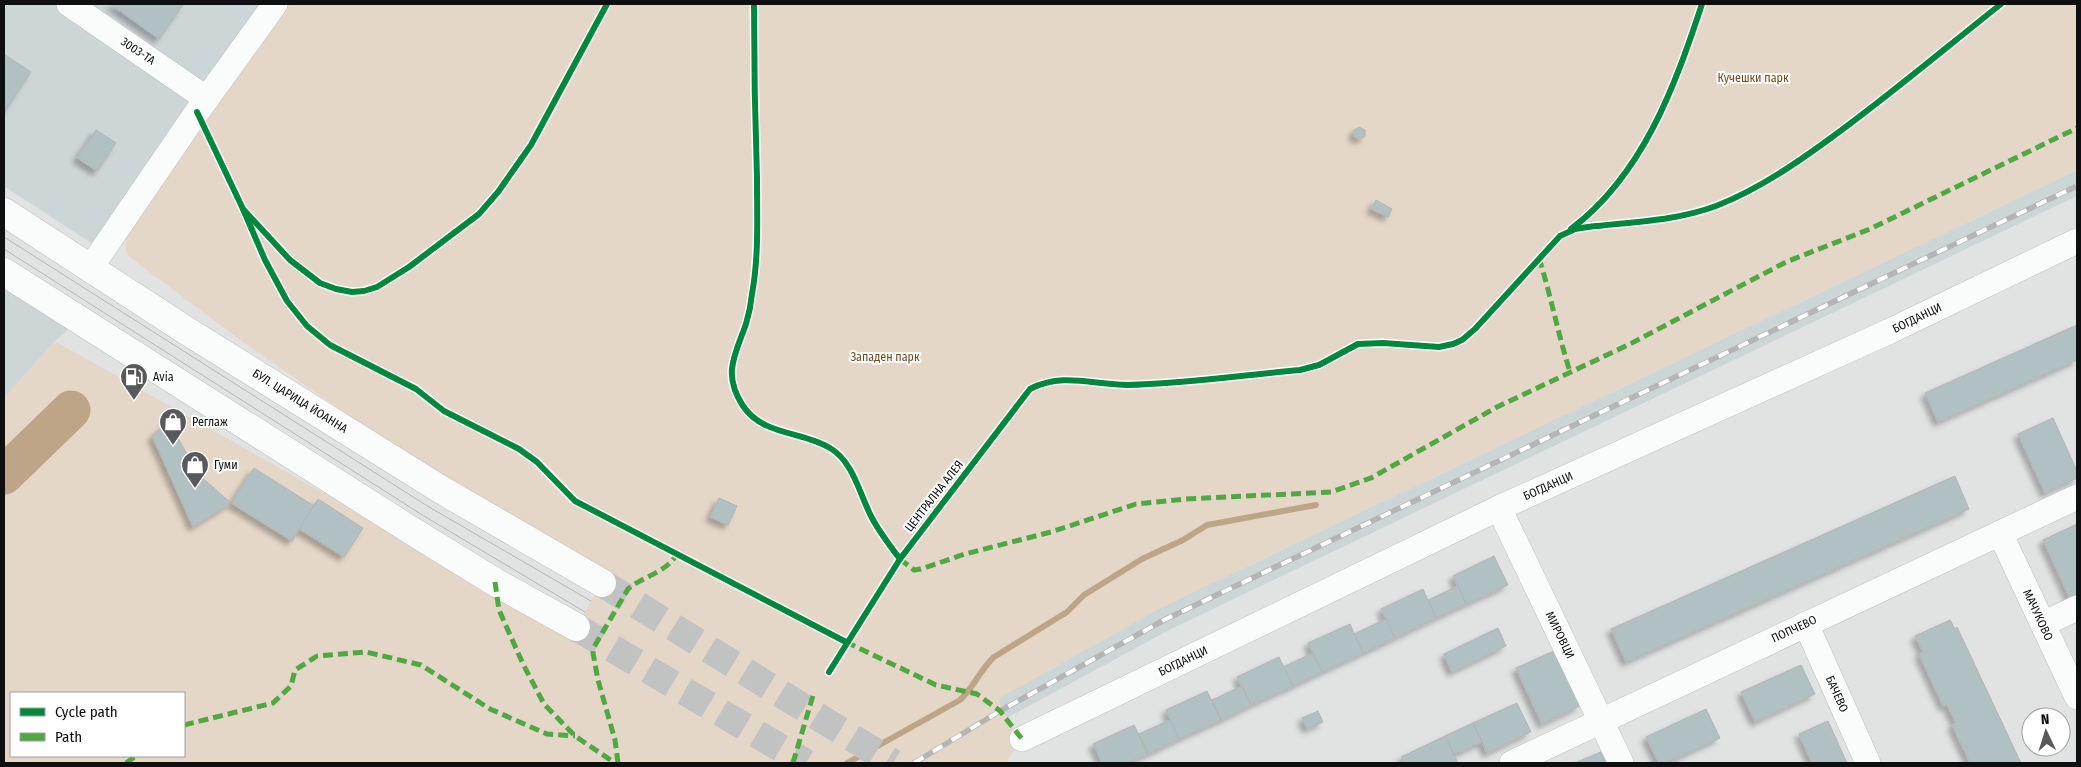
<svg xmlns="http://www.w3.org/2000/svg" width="2081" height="767" viewBox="0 0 2081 767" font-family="'Fira Sans Condensed',sans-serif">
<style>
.built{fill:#cdd6d7}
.green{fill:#e5d7c8;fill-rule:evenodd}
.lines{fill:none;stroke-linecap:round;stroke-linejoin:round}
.stream{stroke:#bfa588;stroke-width:6}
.river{stroke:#bfa588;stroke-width:39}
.building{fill:#b1c0c2;stroke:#b3b4b4;filter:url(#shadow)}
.major-tunnel{stroke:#c1c3c3;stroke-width:28;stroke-dasharray:28 14;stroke-linecap:butt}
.minor-casing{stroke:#bdbebe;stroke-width:26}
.major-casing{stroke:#bdbebe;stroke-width:29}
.minor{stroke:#fafbfb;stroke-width:25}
.major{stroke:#fafbfb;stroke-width:28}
.tram{stroke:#b4b5b5;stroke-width:1}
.rail-casing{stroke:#b4b5b5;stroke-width:5.5}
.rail{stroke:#fff;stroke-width:4;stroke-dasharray:11;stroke-linecap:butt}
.quiet{stroke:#51a842;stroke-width:5;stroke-dasharray:10 5;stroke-linecap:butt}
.cycleway-casing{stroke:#fff;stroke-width:9}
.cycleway{stroke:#00873e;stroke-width:6}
.labels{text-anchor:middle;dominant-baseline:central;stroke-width:4;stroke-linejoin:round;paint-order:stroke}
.street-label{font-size:12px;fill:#0e0f10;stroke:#fff}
.park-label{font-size:12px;fill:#734b1a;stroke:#fff}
.poi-label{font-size:12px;fill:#0e0f10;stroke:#fff;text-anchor:start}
</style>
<defs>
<filter id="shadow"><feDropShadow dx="-4.5" dy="4.5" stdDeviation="2.5" flood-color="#0004"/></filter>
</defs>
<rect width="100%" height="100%" fill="#e1e3e3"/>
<!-- built -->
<g class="built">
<path d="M4,4H290L228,87L94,245L4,186Z"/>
<path d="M2077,170V196L1171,629L1007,718L933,763H893L997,699L1158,609Z"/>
<path d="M4,285L73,326L55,341L4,398Z"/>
</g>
<!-- green -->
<path class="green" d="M290,4H2077V170L1158,609L998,699L1007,718L1022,739L1008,760L1009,763H4V398L55,341L573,634L605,576L361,424L243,342L128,256L125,245L126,235L228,87ZM11,693H184V756H11Z"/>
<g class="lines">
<!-- stream -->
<path class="stream" d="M847,763L960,700C974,687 980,670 994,657L1067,612L1084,595L1142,559L1183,540L1207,525L1316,505"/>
<!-- river -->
<path class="river" d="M4,475L71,410"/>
</g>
<!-- building -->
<g class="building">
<path d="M110,4H181L183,5L159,39Z"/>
<path d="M4,54L31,72L4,113Z"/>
<path d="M1359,127L1365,130V136L1361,139L1354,137V130Z"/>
<path d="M96,130L116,143L97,171L77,158Z"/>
<path d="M1376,200L1392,209L1388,217L1371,209Z"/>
<path d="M2077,325V360L1938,422L1925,393Z"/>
<path d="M2053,418L2077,471V478L2045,493L2018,434Z"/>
<path d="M169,422L198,474L231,503L193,527L152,436Z"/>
<path d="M254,468L314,506L292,541L231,503Z"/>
<path d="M1955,476L1969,509L1626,662L1611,629Z"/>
<path d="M719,498L737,506L728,525L710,517Z"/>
<path d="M318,499L363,528L344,557L299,529Z"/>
<path d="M2077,524V598L2071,601L2043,540Z"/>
<path d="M1494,556L1508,585L1466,604L1453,576Z"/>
<path d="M1458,586L1466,604L1436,618L1428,600Z"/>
<path d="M1423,589L1436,618L1395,638L1381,609Z"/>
<path d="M1386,619L1395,638L1363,653L1354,634Z"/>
<path d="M1950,620L1955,629L1957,627L2021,763H1970L1952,725L1956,723L1947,705L1943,706L1919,654L1923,652L1915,636Z"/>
<path d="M1350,624L1363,653L1322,672L1308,643Z"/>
<path d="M1498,628L1506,646L1452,672L1444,654Z"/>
<path d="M1554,651L1580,706L1542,724L1516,668Z"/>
<path d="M1313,653L1322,672L1293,686L1283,667Z"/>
<path d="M1279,657L1293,686L1251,705L1237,677Z"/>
<path d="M1801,665L1815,694L1755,722L1741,692Z"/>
<path d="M1242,686L1251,705L1221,720L1212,700Z"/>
<path d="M1207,691L1221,720L1179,739L1166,710Z"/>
<path d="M1517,703L1531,732L1487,753L1473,723Z"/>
<path d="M1706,709L1720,738L1666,763H1659L1646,737Z"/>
<path d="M1318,711L1323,722L1307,729L1302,718Z"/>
<path d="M1170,720L1179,739L1148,754L1139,734Z"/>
<path d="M1828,721L1847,763H1812L1799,734Z"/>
<path d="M1473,723L1482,742L1454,755L1445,736Z"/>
<path d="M1134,725L1148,754L1128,763H1102L1093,744Z"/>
<path d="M1445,736L1458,763H1405L1401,757Z"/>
<path d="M1603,751L1609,763H1575Z"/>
</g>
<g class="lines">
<!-- major-tunnel -->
<g class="major-tunnel">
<path d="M602,583L893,763"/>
<path d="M576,627L806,763"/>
</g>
<defs>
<g id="minor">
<path d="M69,4L207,99"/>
<path d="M91,267L197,112L275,4"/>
<path d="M1499,508L1621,763"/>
<path d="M2000,533L2077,697"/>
<path d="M1806,624L1868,763"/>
<path d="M2043,624L2077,608"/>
<path d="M1022,739L1499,508L1890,331L2077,241"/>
<path d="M1512,763L2077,497"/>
</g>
<g id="major">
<path d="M4,212L187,331L440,489L602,583"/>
<path d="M4,272L412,531L495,582L576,627"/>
</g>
</defs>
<!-- minor casing -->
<use href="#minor" class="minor-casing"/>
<!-- major casing -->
<use href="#major" class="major-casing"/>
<!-- minor -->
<use href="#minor" class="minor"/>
<!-- major -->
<use href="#major" class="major"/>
<!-- tram -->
<g class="tram">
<path d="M4,237L429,507L591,601"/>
<path d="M4,249L424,516L585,612"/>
</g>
<defs>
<path id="rail" d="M914,763L1000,711L1164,620L2077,186"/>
</defs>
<!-- rail casing -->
<use href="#rail" class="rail-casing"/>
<!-- rail -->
<use href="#rail" class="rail"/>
<!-- quiet -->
<g class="quiet">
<path d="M1539,258C1551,296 1558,334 1570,372"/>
<path d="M900,559L914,570L921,569L965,554L1051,532L1136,504L1185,499L1331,492L1371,478L1497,407L1628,345L1786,262L1870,229L2077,128"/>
<path d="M495,582L499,610L523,664L544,704L575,736L615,763"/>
<path d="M846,642L936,685L977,694L1000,711L1022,739"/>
<path d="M184,725L273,703L291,686L295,670L317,656L366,652L421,665L490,709L547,734L575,736"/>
<path d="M126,763L136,756"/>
<path d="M618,763L615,740L598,680L593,653L594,647L628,589C643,576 666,573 677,554"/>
<path d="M793,763L814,692"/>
</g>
<defs>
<g id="cycleway">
<path d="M754,4C754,62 755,120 757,178C757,217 759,256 752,294C751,304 749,314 746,324C735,355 722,374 743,406C763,436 803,431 830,448C854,462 860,496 872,518C880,533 890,546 900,559"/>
<path d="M197,112L243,209L290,260L320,283L336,289L352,292L364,291L377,287L409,267L479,214L498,192L531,145L607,4"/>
<path d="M243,209L265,260L287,301L307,326L330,345L416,389L444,411L519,449L537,462L575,501L846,642"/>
<path d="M1571,229C1643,175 1675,86 1702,4"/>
<path d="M829,672L900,559L1030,389C1063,372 1093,385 1128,385C1185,384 1243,375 1300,370L1319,365L1358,344L1383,343L1439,347L1453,344L1462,340L1475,329L1560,236L1575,229L1588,227C1631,222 1676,221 1716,206C1762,188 1804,158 1843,129C1897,89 1948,46 2001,4"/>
</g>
</defs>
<!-- cycleway casing -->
<use href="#cycleway" class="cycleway-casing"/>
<!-- cycleway -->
<use href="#cycleway" class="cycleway"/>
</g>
<!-- icons -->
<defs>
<symbol id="fuel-pin" viewBox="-11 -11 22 30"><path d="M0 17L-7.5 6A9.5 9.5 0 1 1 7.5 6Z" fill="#58595a" stroke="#fff"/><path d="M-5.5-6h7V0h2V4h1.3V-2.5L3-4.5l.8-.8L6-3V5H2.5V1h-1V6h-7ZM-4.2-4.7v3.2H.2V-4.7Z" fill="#fff"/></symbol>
<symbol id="shop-pin" viewBox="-11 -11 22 30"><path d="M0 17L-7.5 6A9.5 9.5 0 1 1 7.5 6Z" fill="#58595a" stroke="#fff"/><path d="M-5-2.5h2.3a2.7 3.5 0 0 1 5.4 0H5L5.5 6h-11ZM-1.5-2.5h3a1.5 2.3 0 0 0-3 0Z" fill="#fff"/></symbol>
</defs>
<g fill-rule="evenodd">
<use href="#fuel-pin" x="118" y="361" width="32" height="43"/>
<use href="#shop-pin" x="157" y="406" width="32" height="43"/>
<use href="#shop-pin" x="179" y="449" width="32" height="43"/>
</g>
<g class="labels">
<!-- street labels -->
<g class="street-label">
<text transform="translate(138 51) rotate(34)">3003-ТА</text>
<text transform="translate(1917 318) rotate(-26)">БОГДАНЦИ</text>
<text transform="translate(300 401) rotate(32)">БУЛ. ЦАРИЦА ЙОАННА</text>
<text transform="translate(1548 486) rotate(-24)">БОГДАНЦИ</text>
<text transform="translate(934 496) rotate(-52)">ЦЕНТРАЛНА АЛЕЯ</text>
<text transform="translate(2038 615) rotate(65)">МАЧУКОВО</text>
<text transform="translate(1794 629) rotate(-25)">ПОПЧЕВО</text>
<text transform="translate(1560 635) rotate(64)">МИРОВЦИ</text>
<text transform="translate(1183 661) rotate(-26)">БОГДАНЦИ</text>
<text transform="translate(1837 694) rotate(66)">БАЧЕВО</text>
</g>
<!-- park labels -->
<g class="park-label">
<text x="1753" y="78">Кучешки парк</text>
<text x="885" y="357">Западен парк</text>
</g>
<!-- poi labels -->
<g class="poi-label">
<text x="153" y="377">Avia</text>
<text x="192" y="422">Реглаж</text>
<text x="214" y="465">Гуми</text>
</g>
</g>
<!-- border -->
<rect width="2081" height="767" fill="none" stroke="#0e0f10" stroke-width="10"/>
<!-- legend -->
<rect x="10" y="692" width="175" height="65" fill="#ffffff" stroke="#9f9f9f"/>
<rect x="20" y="708" width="25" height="8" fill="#00873e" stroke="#9f9f9f"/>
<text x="55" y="717" font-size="15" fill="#0e0f10">Cycle path</text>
<rect x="20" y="733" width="25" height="8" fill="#51a842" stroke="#9f9f9f"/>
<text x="55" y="742" font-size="15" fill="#0e0f10">Path</text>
<!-- north arrow -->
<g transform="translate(2046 732) rotate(356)"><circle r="24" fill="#ffffff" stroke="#9f9f9f"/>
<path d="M0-4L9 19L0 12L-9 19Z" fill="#58595a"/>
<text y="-8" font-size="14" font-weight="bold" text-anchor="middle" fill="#0e0f10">N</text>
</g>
</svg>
